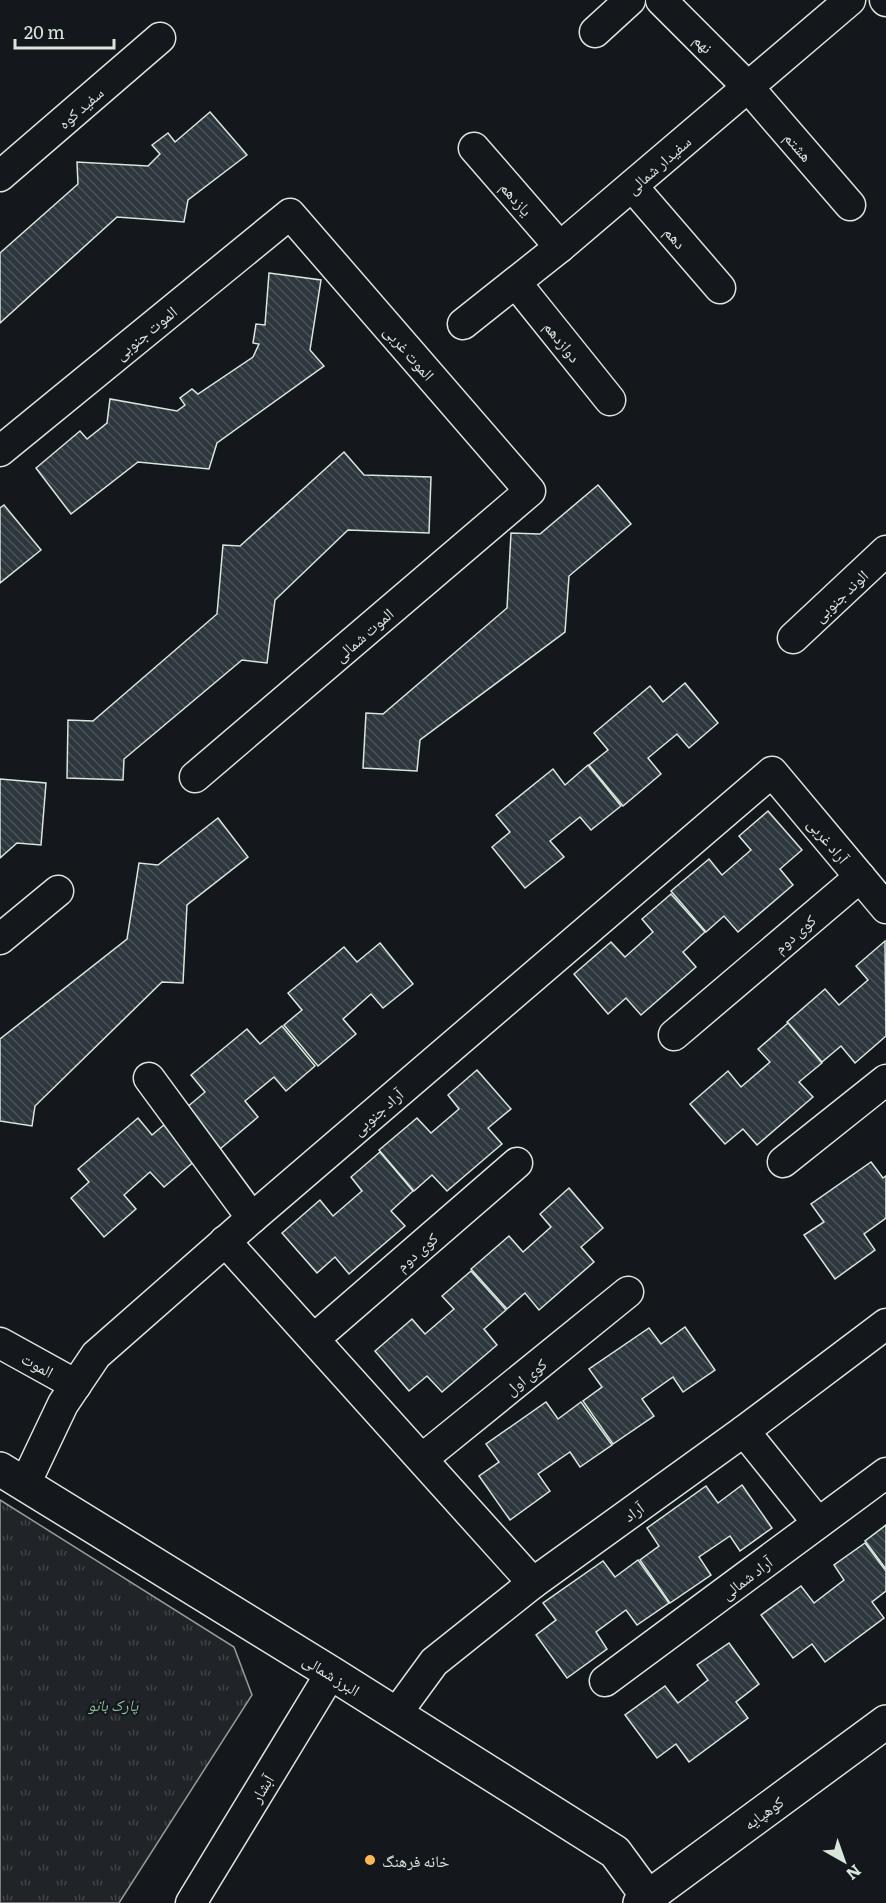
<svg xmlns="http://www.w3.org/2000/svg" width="886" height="1903" viewBox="0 0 886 1903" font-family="Literata,'Noto Naskh Arabic',serif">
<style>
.park{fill:url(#park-tufts);stroke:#939e99;stroke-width:1.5}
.building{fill:url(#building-back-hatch);stroke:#d8e6dc;stroke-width:1.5}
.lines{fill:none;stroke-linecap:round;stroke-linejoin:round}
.minor-casing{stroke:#d8e6dc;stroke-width:33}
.tertiary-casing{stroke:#d8e6dc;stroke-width:36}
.minor{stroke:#14181c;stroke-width:30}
.tertiary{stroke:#14181c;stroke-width:33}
.poi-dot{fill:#ffb74d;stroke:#14181c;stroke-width:2}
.labels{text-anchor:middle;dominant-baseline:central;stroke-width:4.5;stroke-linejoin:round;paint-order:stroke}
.street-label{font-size:16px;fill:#d8e6dc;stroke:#14181c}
.park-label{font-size:16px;font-style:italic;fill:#8ac095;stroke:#14181c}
.poi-label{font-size:16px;fill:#d8e6dc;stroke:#14181c;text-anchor:start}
</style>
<defs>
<pattern id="park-tufts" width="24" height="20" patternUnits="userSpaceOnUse" patternTransform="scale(1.5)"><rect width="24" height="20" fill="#202428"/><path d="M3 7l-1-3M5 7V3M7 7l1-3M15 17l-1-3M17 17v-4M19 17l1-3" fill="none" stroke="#404447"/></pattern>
<pattern id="building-back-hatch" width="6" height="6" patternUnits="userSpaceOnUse" patternTransform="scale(1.5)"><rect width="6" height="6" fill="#2c363c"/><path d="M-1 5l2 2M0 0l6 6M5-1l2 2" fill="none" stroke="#4a5358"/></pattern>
</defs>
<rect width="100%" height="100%" fill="#14181c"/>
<!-- park -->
<path class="park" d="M0,1500L234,1647L252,1695L119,1903H0Z"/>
<!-- building -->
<g class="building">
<path d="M210,112L247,155L188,200L184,222L117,217L0,323V253L78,184L77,162L148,166L160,154L152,145L168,133L175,142Z"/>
<path d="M269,273L321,280L310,350L324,366L217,443L209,469L138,462L71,514L36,468L80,431L87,439L107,423L110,399L177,411L185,405L180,398L192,389L198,394L253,357L259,344L253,343L256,324L265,325Z"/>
<path d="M344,452L364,475L431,477L429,533L348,530L275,600L267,663L242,660L124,759L123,780L67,778L68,720L93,721L217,614L223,545L240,546Z"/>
<path d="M598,485L631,524L569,576L565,632L420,740L417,771L363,768L366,713L383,714L507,608L511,533L540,534Z"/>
<path d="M4,505L41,550L0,583V508Z"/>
<path d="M685,683L718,723L689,748L677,734L648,758L661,774L623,806L589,765L608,750L594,733L650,686L663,702Z"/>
<path d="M588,765L621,806L591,830L580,817L550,841L564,857L525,888L492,847L510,832L496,815L553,769L565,785Z"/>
<path d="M0,779L46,783L41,845L17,843L0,858Z"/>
<path d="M768,811L802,850L780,869L793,885L738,932L724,916L706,932L671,891L709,859L722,875L751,850L739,836Z"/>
<path d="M218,818L248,857L187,905L183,983L162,982L35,1106L32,1126L0,1121V1039L127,939L139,863L158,865Z"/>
<path d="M671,894L705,932L683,952L696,967L641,1015L626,998L608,1014L574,974L611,942L625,957L653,932L642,919Z"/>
<path d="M885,941L886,1036L855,1063L841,1046L822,1062L787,1022L825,989L839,1005L868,980L856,966Z"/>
<path d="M380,943L413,984L383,1008L371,994L343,1019L356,1034L318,1066L284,1025L302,1010L288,993L344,947L357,962Z"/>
<path d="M788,1023L822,1063L799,1082L813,1097L757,1145L743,1129L725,1144L690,1104L728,1071L741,1087L770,1062L758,1049Z"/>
<path d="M282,1026L315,1066L286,1091L274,1077L245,1101L258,1117L220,1149L186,1108L205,1092L191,1075L247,1029L260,1044Z"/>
<path d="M477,1070L511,1109L488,1128L502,1144L447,1191L432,1175L414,1191L379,1150L417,1118L431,1133L459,1109L448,1095Z"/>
<path d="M138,1118L152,1135L165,1124L196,1160L164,1187L150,1172L124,1195L136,1209L104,1237L71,1198L89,1182L78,1169Z"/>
<path d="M380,1152L413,1191L391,1211L405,1226L349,1274L335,1257L317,1273L282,1233L320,1200L333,1216L362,1191L351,1177Z"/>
<path d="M871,1162L883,1178L886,1176V1218L864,1234L875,1250L835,1279L804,1235L824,1222L811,1204Z"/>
<path d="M569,1188L603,1228L581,1247L594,1262L539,1310L525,1293L507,1309L471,1269L509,1236L523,1252L551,1227L540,1214Z"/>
<path d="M471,1271L506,1310L484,1329L497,1345L442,1392L427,1376L409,1391L375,1351L412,1319L425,1334L454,1309L442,1296Z"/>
<path d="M685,1327L715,1370L683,1392L673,1377L642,1399L654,1416L613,1444L583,1401L602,1387L589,1369L649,1328L661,1344Z"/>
<path d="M546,1402L558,1419L581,1402L612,1445L580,1467L570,1452L538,1474L550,1491L510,1520L479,1476L499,1462L486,1444Z"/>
<path d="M742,1485L772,1528L740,1551L730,1536L699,1557L711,1575L670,1603L640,1560L659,1546L647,1528L706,1486L718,1503Z"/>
<path d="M886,1525V1569L865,1541Z"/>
<path d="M865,1543L886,1571V1591L872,1602L884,1618L825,1662L812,1644L793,1658L761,1615L801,1586L814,1603L844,1580L834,1565Z"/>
<path d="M638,1560L669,1603L637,1625L626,1610L596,1632L607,1649L567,1678L536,1635L556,1620L543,1603L603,1561L615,1577Z"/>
<path d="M729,1643L759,1684L736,1702L748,1718L689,1762L676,1744L657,1758L625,1715L665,1686L678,1703L708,1680L697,1665Z"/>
</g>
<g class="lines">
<defs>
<g id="minor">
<path d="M661,0L748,87L850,205"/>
<path d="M885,0L886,1"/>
<path d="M595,32L630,0"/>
<path d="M474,148L560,247"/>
<path d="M0,176L160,38"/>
<path d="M632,186L720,288"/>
<path d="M516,283L610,400"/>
<path d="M463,324L560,247L850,0"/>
<path d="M0,451L290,214L530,491L195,777"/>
<path d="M793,638L886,551"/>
<path d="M0,939L58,891"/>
<path d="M674,1035L860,877"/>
<path d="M149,1078L252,1218"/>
<path d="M783,1162L886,1080"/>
<path d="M225,1241L533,1583"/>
<path d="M314,1339L517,1163"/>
<path d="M0,1343L76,1385"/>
<path d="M744,1431L818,1523"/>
<path d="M422,1459L628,1292"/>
<path d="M25,1484L63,1404L96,1355L252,1218L772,772L886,908"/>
<path d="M605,1681L886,1473"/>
<path d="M396,1714L434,1662L533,1583L744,1431L886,1324"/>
<path d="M191,1903L331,1673"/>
</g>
<g id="tertiary">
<path d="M0,1469L331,1673L615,1852L648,1897"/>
<path d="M640,1903L886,1722"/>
</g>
</defs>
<!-- minor casing -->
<use href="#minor" class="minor-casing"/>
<!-- tertiary casing -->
<use href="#tertiary" class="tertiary-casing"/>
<!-- minor -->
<use href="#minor" class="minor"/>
<!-- tertiary -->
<use href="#tertiary" class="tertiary"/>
</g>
<!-- markers -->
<circle class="poi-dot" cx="370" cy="1860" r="6"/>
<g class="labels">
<!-- street labels -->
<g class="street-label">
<text transform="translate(704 43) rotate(45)">نهم</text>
<text transform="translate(80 107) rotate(-41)">سفید کوه</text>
<text transform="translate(799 146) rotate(49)">هشتم</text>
<text transform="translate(658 164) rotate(-41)">سفیدار شمالی</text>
<text transform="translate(517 198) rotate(49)">یازدهم</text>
<text transform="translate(676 237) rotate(49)">دهم</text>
<text transform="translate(145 332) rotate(-39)">الموت جنوبی</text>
<text transform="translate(563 341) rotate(51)">دوازدهم</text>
<text transform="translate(410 352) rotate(49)">الموت غربی</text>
<text transform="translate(840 595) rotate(-43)">الوند جنوبی</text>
<text transform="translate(363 634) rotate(-41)">الموت شمالی</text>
<text transform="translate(829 840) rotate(50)">آراد غربی</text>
<text transform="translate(794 933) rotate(-41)">کوی دوم</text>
<text transform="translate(377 1111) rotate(-41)">آراد جنوبی</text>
<text transform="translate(416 1251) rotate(-41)">کوی دوم</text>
<text transform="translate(38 1364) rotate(29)">الموت</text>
<text transform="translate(525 1376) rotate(-39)">کوی اول</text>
<text transform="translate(633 1511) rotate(-36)">آراد</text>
<text transform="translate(746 1577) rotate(-37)">آراد شمالی</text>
<text transform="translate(332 1674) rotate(32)">البرز شمالی</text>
<text transform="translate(261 1788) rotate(-59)">آبشار</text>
<text transform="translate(763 1812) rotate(-36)">کوهپایه</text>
</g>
<!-- park labels -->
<g class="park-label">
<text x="113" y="1704">پارک بانو</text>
</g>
<!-- poi labels -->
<g class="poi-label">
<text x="382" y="1860">خانه فرهنگ</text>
</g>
</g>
<!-- north arrow -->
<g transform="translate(844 1861) rotate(140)" stroke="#14181c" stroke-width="4.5" paint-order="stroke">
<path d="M0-4.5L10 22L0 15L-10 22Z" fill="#d8e6dc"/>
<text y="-9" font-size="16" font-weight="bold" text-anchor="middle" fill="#d8e6dc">N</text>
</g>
<!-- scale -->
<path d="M15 39v9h99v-9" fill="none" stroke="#d8e6dc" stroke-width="3"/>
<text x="24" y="39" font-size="18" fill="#d8e6dc" stroke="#14181c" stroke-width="4.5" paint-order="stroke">20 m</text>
</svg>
